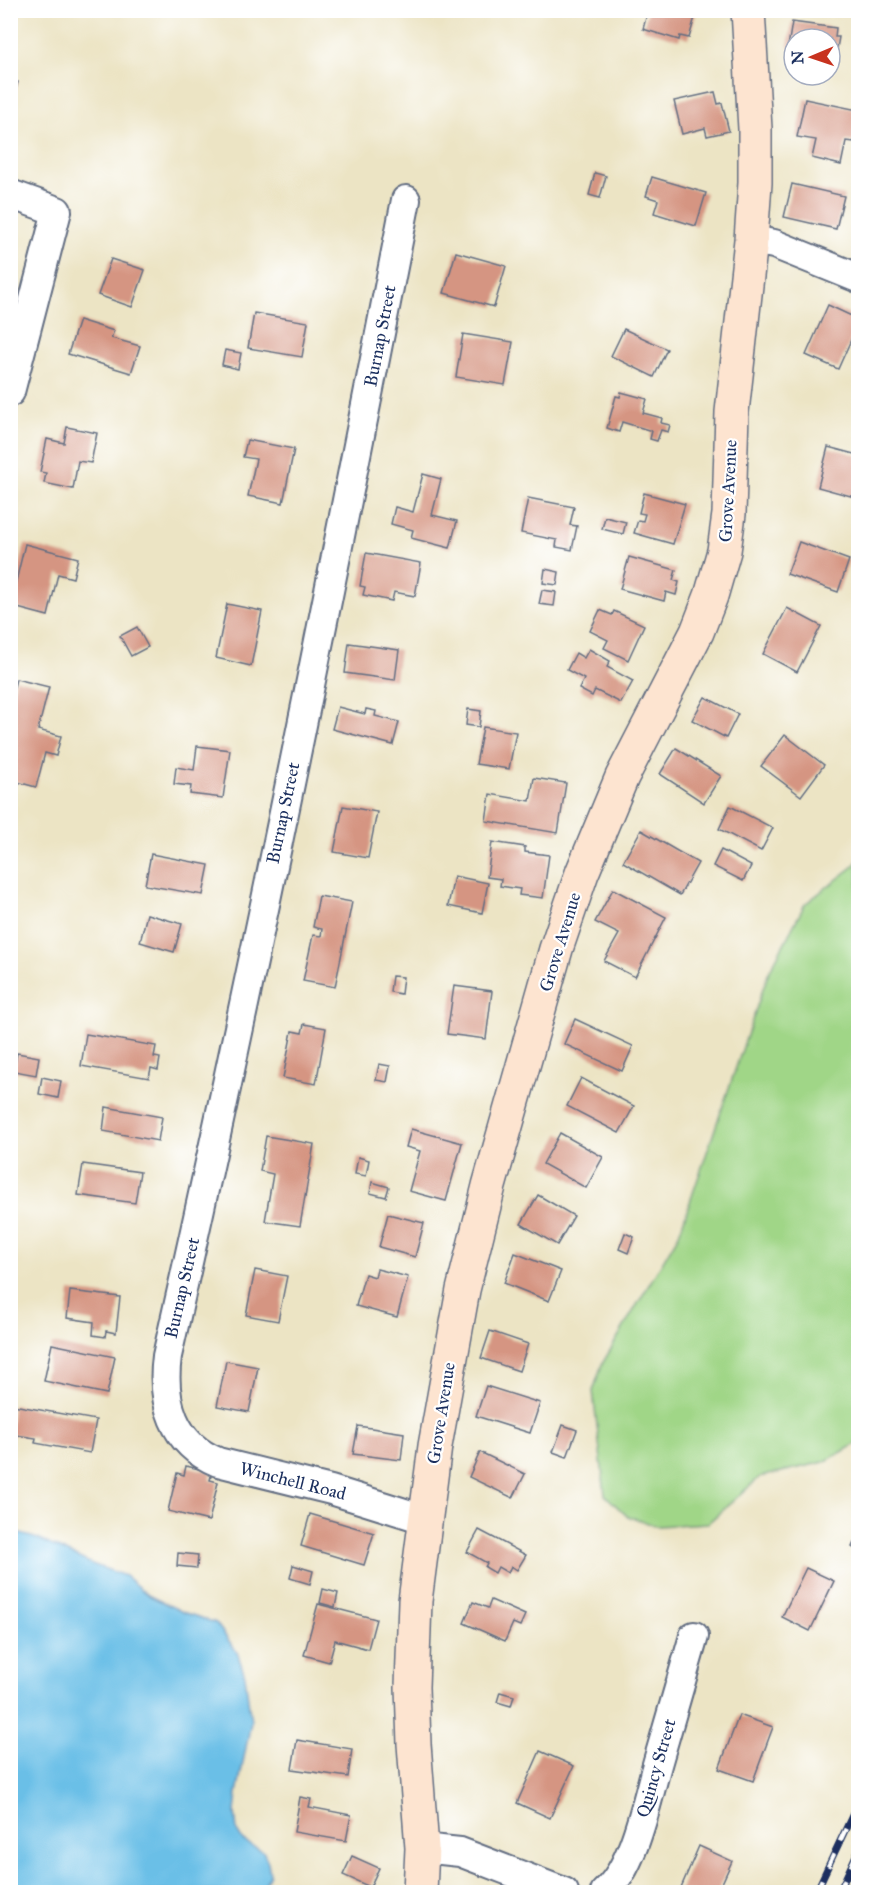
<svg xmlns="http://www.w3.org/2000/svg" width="869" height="1903" viewBox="0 0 869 1903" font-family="'IM FELL Great Primer',serif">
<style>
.green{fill:#a0d687;stroke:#5e8272;stroke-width:1.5}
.water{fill:#6abfe7;stroke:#4277a2;stroke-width:1.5}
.building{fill:#d59582}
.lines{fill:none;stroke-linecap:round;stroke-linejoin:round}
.street-casing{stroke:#646e82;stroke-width:32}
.secondary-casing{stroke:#646e82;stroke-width:36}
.street{stroke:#fff;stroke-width:28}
.secondary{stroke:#fde4d0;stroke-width:33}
.rail-casing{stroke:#1b2f5e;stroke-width:7}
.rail{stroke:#fff;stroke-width:4.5;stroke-dasharray:14;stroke-linecap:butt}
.labels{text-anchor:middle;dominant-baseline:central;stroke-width:4.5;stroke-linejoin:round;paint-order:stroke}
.street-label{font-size:18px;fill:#1b2f5e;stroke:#fff}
</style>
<rect width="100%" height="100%" fill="#fff"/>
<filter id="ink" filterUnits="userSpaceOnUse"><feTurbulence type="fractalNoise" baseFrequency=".0167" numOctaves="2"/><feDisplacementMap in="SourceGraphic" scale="12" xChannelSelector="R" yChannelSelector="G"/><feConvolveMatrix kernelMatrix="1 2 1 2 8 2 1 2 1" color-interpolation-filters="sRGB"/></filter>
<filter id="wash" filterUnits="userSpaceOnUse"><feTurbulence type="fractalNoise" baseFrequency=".008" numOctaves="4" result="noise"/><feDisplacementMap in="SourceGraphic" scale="24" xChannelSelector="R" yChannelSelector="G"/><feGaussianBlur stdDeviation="1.35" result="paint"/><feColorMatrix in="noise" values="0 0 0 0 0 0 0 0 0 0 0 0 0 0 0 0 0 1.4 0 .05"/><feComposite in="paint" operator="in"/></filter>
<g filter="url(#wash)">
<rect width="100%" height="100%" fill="#ece4c4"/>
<!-- green -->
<path class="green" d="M858,860V1443L824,1462L760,1477L708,1523L657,1526L627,1516L605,1495L593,1391L602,1364L679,1234L768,974L805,904L853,867Z"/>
<!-- water -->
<path class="water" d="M11,1531L38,1539L92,1564L125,1576L148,1595L183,1612L216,1623L237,1652L245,1676L251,1722L237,1793L235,1812L237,1831L243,1841L263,1851L268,1862L270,1874L261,1892H11Z"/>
<g id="blocks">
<!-- building -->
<g class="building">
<path d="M648,10H697L689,38L680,36L679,40L643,29Z"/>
<path d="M792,22L836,28L835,37H839L836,54L830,53V39H794V48L788,47Z"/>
<path d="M10,80L18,82L11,106H10Z"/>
<path d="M715,92L718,104L722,103L729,131L707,136L705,128L682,134L674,101Z"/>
<path d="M805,99L858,110V124L854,142L846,141L841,165L812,158L816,140L797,137Z"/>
<path d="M595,173L606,176L600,198L589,195Z"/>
<path d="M652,177L706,193L696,226L654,213L658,200L646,196Z"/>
<path d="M792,184L844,196L836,229L784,217Z"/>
<path d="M456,252L506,266L494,307L444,293Z"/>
<path d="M111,259L145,270L132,307L98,295Z"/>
<path d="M828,305L858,319V324L838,369L806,355Z"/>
<path d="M254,313L308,322L302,357L248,348Z"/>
<path d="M79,320L114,331L111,338L140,346L131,373L68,354Z"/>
<path d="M624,329L667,349L654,377L611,356Z"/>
<path d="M463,334L513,342L505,385L456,377Z"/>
<path d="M225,350L241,353L238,369L222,365Z"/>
<path d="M621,392L647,399L643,413L662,418L661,423L670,425L668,432L661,430L657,441L650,439L652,431L622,422L619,432L607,428L616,396L620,397Z"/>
<path d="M67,427L97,433L91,463L78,461L73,489L44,483L46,473L40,472L47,439L64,443Z"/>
<path d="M247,440L294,449L283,503L248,496L256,459L243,457Z"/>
<path d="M828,447L858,455V498L818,487Z"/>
<path d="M423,474L441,479L432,515L457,521L450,548L411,538L413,530L391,524L395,507L413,512Z"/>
<path d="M644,493L685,504L673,544L634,533L638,520L643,521L645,514L639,513Z"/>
<path d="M528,498L574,507L570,525L577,526L572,550L556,547L557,540L521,533Z"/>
<path d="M605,517L626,522L623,534L602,529Z"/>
<path d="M799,542L849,560L838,592L787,574Z"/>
<path d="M25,544L78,558L73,578L58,574L48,616L10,606Z"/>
<path d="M366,553L421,563L415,596L394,592L392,601L363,595L365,587L360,586Z"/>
<path d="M629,557L676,570L673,580L679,582L676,595L666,592L664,601L620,589Z"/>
<path d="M545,569L559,572L557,585L543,583Z"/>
<path d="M542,590L556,592L554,606L539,604Z"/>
<path d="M227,604L262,611L251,666L216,658Z"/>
<path d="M787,608L821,626L797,672L763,654Z"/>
<path d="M600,610L612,615L614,611L644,625L628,660L604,648L608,640L590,631Z"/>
<path d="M137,627L148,647L131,656L120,636Z"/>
<path d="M349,643L399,650L395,680L345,673Z"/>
<path d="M589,649L610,661L607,667L633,681L621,703L595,690L592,696L579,689L584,679L567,670L576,653L584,658Z"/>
<path d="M16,679L49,687L38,730L61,736L56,756L45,753L36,787L10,780V702Z"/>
<path d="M705,697L738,714L726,738L692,720Z"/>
<path d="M338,707L365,714L366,709L376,711L375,716L399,722L393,745L332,729Z"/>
<path d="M468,709L481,711L479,727L466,725Z"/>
<path d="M483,727L516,732L509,769L476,764Z"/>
<path d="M785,735L824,765L801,796L761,766Z"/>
<path d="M197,746L230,750L223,798L190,794L191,786L174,784L176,767L194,770Z"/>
<path d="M676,748L721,776L704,803L660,774Z"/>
<path d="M534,778L566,783L558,833L486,821L490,794L530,801Z"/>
<path d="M343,806L377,812L368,858L334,852Z"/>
<path d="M730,806L773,828L761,851L719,829Z"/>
<path d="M641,830L698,863L680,895L623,862Z"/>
<path d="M492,842L525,847V852L549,855L543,898L519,895L520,889L500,886L501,879L487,877Z"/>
<path d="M721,850L751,866L743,881L713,866Z"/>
<path d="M151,854L209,865L203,895L145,885Z"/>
<path d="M454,876L488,883L482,913L448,906Z"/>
<path d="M613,889L666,917L635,977L604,961L619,934L595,922Z"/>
<path d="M319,896L352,902L335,987L303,981L313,935L321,936L322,929L313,927Z"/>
<path d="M147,914L182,924L174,952L140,942Z"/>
<path d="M392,976L403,977L401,994L390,992Z"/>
<path d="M454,986L492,991L486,1039L447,1034Z"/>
<path d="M575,1019L633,1046L622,1071L564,1044Z"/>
<path d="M304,1024L326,1028L316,1084L283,1078L292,1031L302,1033Z"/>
<path d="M86,1034L156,1046L154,1057L160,1058L158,1070L151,1068L149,1078L81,1066Z"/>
<path d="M17,1053L39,1057L36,1075L14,1071Z"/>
<path d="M379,1064L390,1066L387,1082L376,1080Z"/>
<path d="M42,1077L61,1081L58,1098L39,1094Z"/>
<path d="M581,1078L634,1106L619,1133L567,1106Z"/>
<path d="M106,1107L162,1117L158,1141L103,1131Z"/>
<path d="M411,1129L462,1143L446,1201L409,1191L420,1151L406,1147Z"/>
<path d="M560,1133L603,1157L586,1188L543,1164Z"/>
<path d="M266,1136L314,1144L300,1226L265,1221L273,1174L260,1171Z"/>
<path d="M358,1157L369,1160L366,1176L355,1174Z"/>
<path d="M83,1164L140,1172L135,1203L78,1195Z"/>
<path d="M372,1182L389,1187L386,1197L370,1193Z"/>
<path d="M538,1195L574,1216L557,1245L521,1224Z"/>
<path d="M388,1214L424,1223L415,1257L379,1247Z"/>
<path d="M625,1233L634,1237L628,1253L619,1249Z"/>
<path d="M515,1253L561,1271L549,1301L504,1283Z"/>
<path d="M377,1269L408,1277L397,1317L356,1306L365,1274L375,1277Z"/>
<path d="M255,1270L287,1276L278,1321L246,1315Z"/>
<path d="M70,1291L120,1297L116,1333L106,1331L105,1337L93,1335L94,1322L67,1318Z"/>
<path d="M490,1331L528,1344L519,1371L481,1358Z"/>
<path d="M52,1344L115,1357L107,1394L44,1381Z"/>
<path d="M226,1361L258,1367L249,1412L217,1406Z"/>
<path d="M486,1386L540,1403L530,1433L476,1416Z"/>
<path d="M13,1405L96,1420L90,1453L35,1443L36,1438L10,1434Z"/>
<path d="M563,1425L577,1430L567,1457L553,1452Z"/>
<path d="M358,1426L404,1433L401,1460L353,1454Z"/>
<path d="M480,1452L525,1474L513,1498L469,1477Z"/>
<path d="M186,1466L212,1472L210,1480L218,1482L209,1521L168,1511L177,1473L184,1475Z"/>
<path d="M310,1514L374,1533L364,1565L301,1546Z"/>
<path d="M479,1530L526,1555L517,1570L511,1566L508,1573L498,1567L495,1573L485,1567L487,1563L467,1552Z"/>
<path d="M858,1534V1551L852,1547Z"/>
<path d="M178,1553L198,1555L197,1568L177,1566Z"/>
<path d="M293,1565L313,1571L310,1584L290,1578Z"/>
<path d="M806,1568L834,1581L810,1631L782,1617Z"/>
<path d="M323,1589L338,1593L335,1607L320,1603Z"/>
<path d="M491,1600L525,1615L520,1626L513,1623L505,1641L464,1623L473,1602L488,1608Z"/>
<path d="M318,1604L376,1619L368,1649L335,1640L329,1662L304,1655Z"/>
<path d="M500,1692L514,1696L511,1706L497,1702Z"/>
<path d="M739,1715L773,1727L753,1781L719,1769Z"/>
<path d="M297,1740L352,1749L348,1777L292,1769Z"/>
<path d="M540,1751L574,1766L550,1818L517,1803Z"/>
<path d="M300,1797L311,1799L309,1807L351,1815L346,1841L294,1832Z"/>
<path d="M699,1846L732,1861L718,1892H679Z"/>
<path d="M352,1856L379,1868L370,1887L343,1875Z"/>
</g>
</g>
</g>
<g filter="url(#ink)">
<use href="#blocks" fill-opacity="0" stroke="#646e82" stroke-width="1.5"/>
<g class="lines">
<defs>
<g id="street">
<path d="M10,194L57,211L10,392"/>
<path d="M406,200C331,586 254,972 167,1356C161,1401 173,1444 218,1462L331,1490L424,1519"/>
<path d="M751,240L774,244L858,278"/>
<path d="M422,1848L460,1852L564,1892"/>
<path d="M605,1892C635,1866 647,1799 658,1761C670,1719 682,1678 694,1636"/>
</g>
<path id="secondary" d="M420,1892L422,1848L414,1744L412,1687L415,1601L435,1446L463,1290L489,1186L556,949L582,873L622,777L697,632L711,596L724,551L729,514L732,412L751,240L755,183V129L748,10"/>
</defs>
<!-- street casing -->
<use href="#street" class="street-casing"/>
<!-- secondary casing -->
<use href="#secondary" class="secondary-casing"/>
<!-- street -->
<use href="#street" class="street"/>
<!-- secondary -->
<use href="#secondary" class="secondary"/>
<defs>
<g id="rail">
<path d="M816,1892L858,1803"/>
<path d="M839,1892L858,1851"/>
</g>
</defs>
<!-- rail casing -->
<use href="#rail" class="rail-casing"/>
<!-- rail -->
<use href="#rail" class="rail"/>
</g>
</g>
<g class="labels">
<!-- street labels -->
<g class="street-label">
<text transform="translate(380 336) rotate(-79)">Burnap Street</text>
<text transform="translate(728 491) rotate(-87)">Grove Avenue</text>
<text transform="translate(283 813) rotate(-78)">Burnap Street</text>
<text transform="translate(560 942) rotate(-73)">Grove Avenue</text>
<text transform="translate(182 1288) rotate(-77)">Burnap Street</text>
<text transform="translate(441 1413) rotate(-81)">Grove Avenue</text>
<text transform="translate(293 1481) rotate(14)">Winchell Road</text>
<text transform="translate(656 1768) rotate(-74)">Quincy Street</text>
</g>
</g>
<!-- margin -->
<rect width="869" height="1903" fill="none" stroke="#fff" stroke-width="36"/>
<!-- north arrow -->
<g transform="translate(812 57) rotate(268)"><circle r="28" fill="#ffffff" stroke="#a4acbf" stroke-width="1.5"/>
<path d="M0-4.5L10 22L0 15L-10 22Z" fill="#c8321e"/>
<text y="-9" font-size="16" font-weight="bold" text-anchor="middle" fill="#1b2f5e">N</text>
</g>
</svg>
